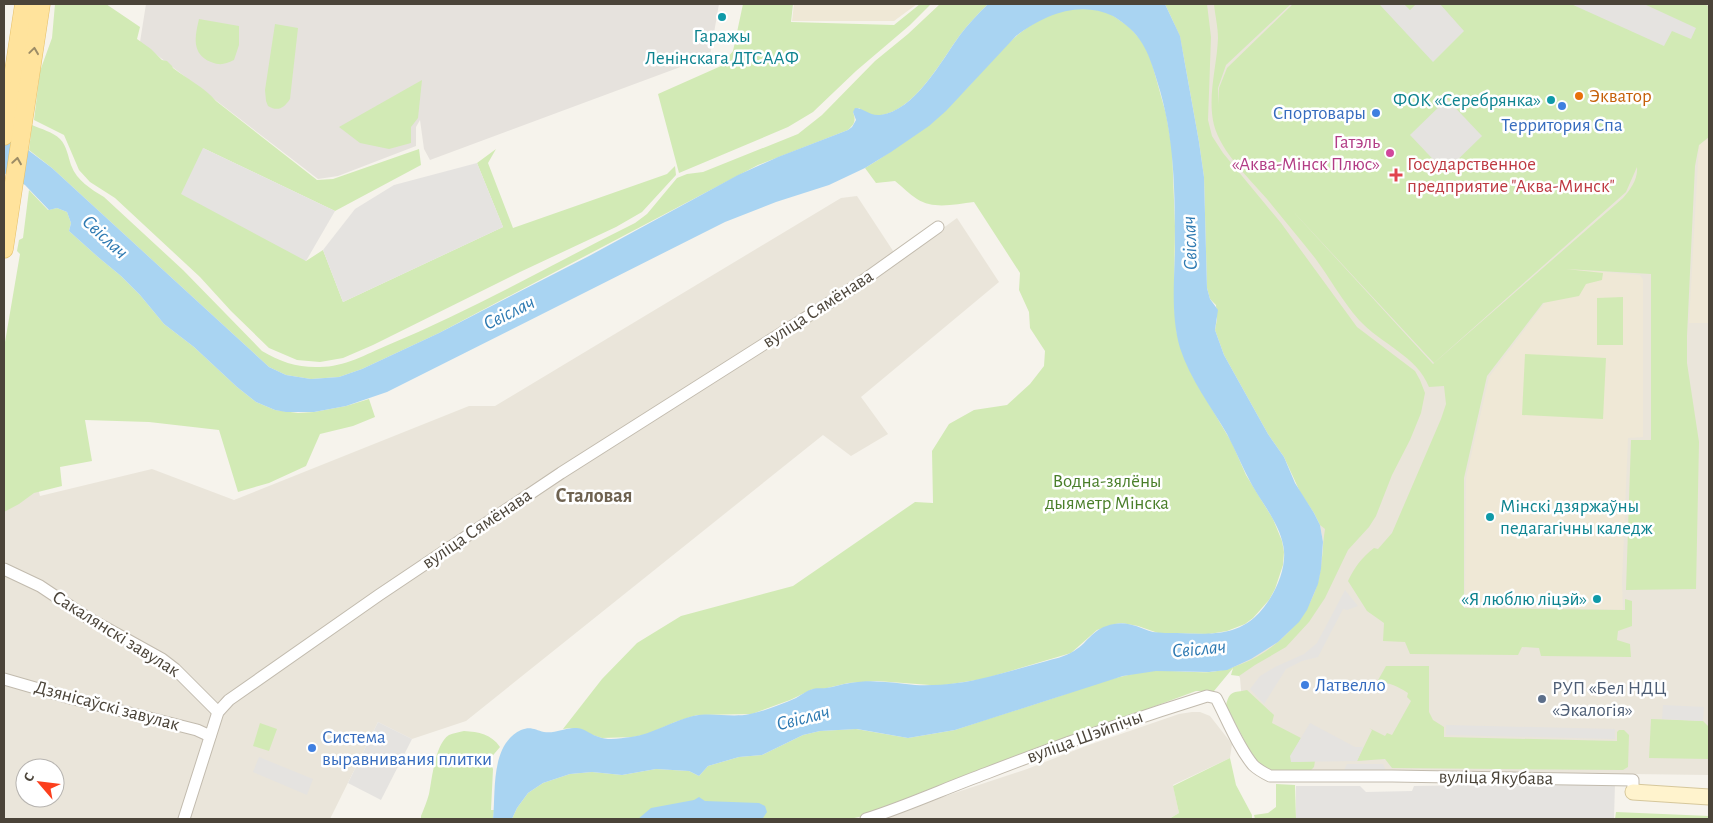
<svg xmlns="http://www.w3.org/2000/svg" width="1713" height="823" viewBox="0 0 1713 823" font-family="'Alegreya Sans',sans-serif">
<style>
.residential{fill:#eae5da;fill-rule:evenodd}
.industrial{fill:#e6e2dd}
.education{fill:#efe8d6}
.green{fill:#d2eab5;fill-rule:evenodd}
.parking{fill:#e5e3e0}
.water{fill:#a9d4f2}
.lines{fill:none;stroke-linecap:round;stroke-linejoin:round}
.street-casing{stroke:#c2bbae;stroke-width:13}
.secondary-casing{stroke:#d6c79b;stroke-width:17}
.primary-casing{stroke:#e6c16a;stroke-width:19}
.street{stroke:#fff;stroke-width:11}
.secondary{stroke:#fff3cd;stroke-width:15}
.primary{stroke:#ffe39c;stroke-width:18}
.oneway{stroke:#9c8c66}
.culture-dot{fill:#0f9aa8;stroke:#fff;stroke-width:2}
.food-dot{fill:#e8710a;stroke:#fff;stroke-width:2}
.shop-dot{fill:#3f7fe0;stroke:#fff;stroke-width:2}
.hotel-dot{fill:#d1479c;stroke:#fff;stroke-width:2}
.health-dot{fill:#e0444e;stroke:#fff;stroke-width:2}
.service-dot{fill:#5c6f8a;stroke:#fff;stroke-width:2}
.labels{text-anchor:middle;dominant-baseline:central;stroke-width:5;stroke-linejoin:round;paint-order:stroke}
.culture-label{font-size:19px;fill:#0d838f;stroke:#fff;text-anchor:end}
.food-label{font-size:19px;fill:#c56008;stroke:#fff;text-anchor:start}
.shop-label{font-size:19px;fill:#366cbe;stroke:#fff;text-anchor:start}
.hotel-label{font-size:19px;fill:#b23c85;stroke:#fff;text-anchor:end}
.health-label{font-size:19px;fill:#be3a42;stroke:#fff;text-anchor:start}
.street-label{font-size:19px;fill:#4b4439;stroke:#fff}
.park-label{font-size:19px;fill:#4a7f2a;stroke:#fff}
.service-label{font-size:19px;fill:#4e5e75;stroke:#fff;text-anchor:start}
.water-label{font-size:20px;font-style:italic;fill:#2e7ab2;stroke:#fff}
.neighbourhood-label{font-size:20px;font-weight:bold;fill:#6e6250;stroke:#fff}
</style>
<rect width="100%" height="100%" fill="#f6f3ec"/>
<!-- residential -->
<g class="residential">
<path d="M1168,4H1709V775L1553,773L1270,775L1246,748L1240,678L1234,667L1323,556V542L1319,520L1205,177L1189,71Z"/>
<path d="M857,196L899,260L957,218L999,282L861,397L888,434L851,456L823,435L466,721L412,739L378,722L330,819H4V460L27,450L40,496L152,469L234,500L469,406H495L841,198ZM25,768H55V798H25Z"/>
<path d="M1192,712H1200L1210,716L1232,744L1230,758L1173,785L1179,813L1169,819H876L1027,769L1086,746L1179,714Z"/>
</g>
<!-- industrial -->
<path class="industrial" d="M146,4H719L710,56L430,160L424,149L420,120L416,127V146L338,176L318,179L140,42Z"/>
<!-- education -->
<g class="education">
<path d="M794,4H917L894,21H792Z"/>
<path d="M1709,137V323H1689L1699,145Z"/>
<path d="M1570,269L1640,275L1643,280V437L1628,438L1622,582L1623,610L1465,605L1466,478L1489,377Z"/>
</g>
<!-- green -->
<g class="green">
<path d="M55,4H106L140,27L137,39L151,49L162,60L167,61L172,66L173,68C187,79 204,87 216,101L317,180L333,179L419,149L421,165L335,211L203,148L306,261L323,250L343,302L503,227L477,163L496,149L488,163L513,228L667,174L675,166L676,175L642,212L616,227L520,272L373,345L343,358L320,362L297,360L269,348L231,311L200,277L115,198L90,182L79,170L64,135L34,120L40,71L52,38Z"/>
<path d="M743,4H793L791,22L894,25L920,4H931L910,25L856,71L813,112L788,127L679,173L658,94L721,66L733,51Z"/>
<path d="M940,4H988C978,14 968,24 960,35C941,61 910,120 872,115C867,114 863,111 859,108L853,112C856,120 855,124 848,130L758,165L439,333L362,369L339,377L311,379L286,375L269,367L52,168L29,150L32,125C41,129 53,132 60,139C67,146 68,157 71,165C77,181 91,189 104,197L183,270L262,351C280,362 299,368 320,367C344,367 367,354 388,345C472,310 553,264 635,223L647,214L677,178L687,174L703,172L798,134L822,115L875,61L908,34Z"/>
<path d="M1165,4H1207L1211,37L1208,120L1212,136L1223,153L1281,223L1357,327L1415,371L1420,380L1425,393L1421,413L1410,440L1392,475L1376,516L1369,527L1348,550L1325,598L1309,622L1286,647L1255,665L1239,676L1231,675L1233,668L1214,691H1196L985,769L870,815L849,819H512L517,808L528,793L543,783L570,774L592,772L622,775L656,769L689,771L699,776L708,766L739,757L762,755L803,735L820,731L856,729L908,738L955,730C991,718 1027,707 1063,695C1083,688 1104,680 1124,676C1139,672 1154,670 1170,671C1183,671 1197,673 1211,672C1258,667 1306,628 1318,582C1323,564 1322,547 1325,529L1320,525L1314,513L1300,492L1284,457L1268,434L1224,355L1215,330L1217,319L1216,305L1210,299L1207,288L1204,177L1199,142L1180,36Z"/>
<path d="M1214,4H1291L1226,65L1218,88V105L1219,88L1227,68L1293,4H1705L1709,7V137L1699,145L1695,166L1687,336V363L1699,442L1696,589L1626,590L1631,440H1651V274L1566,269L1603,273L1602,280L1586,284L1579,296L1543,303L1487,376L1464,478V608L1625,610V599L1632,601V626L1618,631L1617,640L1630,644L1631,657L1541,656L1539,648L1522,647L1518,655L1410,654L1405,642L1383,641L1384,623L1367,611L1348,581C1354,568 1362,557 1374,548L1378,549L1392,533L1441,419L1446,404L1444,386L1429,387C1417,356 1381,344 1359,320C1342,301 1330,278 1315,258C1299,238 1283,219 1267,199C1249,178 1221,152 1214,125C1207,96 1217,67 1218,38C1218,27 1215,15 1214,4ZM1637,167C1638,179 1631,189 1623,198L1433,364L1289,207L1434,363L1626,192Z"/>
<path d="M1077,7L1099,9L1109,13L1128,26L1143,42L1151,60L1166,114L1172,148L1175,226L1174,304L1177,334L1193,377L1232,443L1246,475L1273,519L1282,541L1284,552L1283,565L1275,589L1269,600L1253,618L1245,624L1227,631L1209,634L1158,633L1138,626L1122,623L1115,624L1097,630L1071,653L983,679L945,685H930L877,681L848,683L823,689H813L790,700L752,714L697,715L675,722L648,734L633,737L602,738L570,728L563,729L602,679L637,643L681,616L793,586L915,502L933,503L932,451L949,424L974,410L1007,405L1030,384L1044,366L1045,351L1030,328L1029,312L1019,290L1020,273L974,202C955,204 934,210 917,199C909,194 903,187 895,181L876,183L865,168C899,148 931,121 961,94C968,88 973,81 979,74C1008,42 1032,15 1077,7Z"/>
<path d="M199,19L239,26V45L234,60C225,64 221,66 211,62C191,54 195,36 199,19Z"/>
<path d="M275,24L298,28L290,99C284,108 278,112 268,106L266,101L265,90Z"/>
<path d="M422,80L418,118L411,127V143L389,149L360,143L339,127Z"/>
<path d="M29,190L48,210L57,208L67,212L71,223L69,231L98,257L121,276L140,295L164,324L194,347L237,387L256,402L275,410L298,413L314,412L346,406L369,399L375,417L353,426L320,434L306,466L269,483L238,492L219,430L149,422L85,420L92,461L60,467L62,486L34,493L19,504L4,512V348L20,254L17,251L19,240L23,238Z"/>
<path d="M1623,297V345H1597V298Z"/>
<path d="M1525,354L1606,358L1603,419L1522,415Z"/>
<path d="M1386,666H1429V712L1433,720L1444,727V737L1617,741V732L1619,730H1624L1629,735L1628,767L1623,770L1392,768L1385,759L1357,761L1372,730L1369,728L1385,736L1387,733L1392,735L1411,701L1407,697L1408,693C1397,686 1391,683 1377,682Z"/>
<path d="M1247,690L1274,715L1272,723L1301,738L1291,756V762L1315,761L1314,767L1309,772H1272L1255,761L1226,705C1230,690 1233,693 1247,690Z"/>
<path d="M1651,719L1703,721L1709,727V759L1649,758Z"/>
<path d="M260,723L277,729L269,751L253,746Z"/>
<path d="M464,731C479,732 491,734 500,747L489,760L493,769L491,810H494L493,819H421V816C424,809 427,801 429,794C432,779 435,744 449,735C453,733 460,732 464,731Z"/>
<path d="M1230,758L1236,785L1252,815V819H1169L1179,813L1173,786Z"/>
<path d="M1276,784L1295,785L1296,819H1255L1254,815L1268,813L1276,807Z"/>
<path d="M1616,812L1709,816V819H1615Z"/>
</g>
<!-- parking -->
<g class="parking">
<path d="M1382,4H1404L1410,10L1416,4H1440L1464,31L1433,62L1380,5Z"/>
<path d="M1571,4H1644L1696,28L1691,39L1672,31L1664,46Z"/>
<path d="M1447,99L1482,136L1445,172L1410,135Z"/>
<path d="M203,148L335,211L306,261L181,194Z"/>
<path d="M477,163L503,227L343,302L323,250L355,209L394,185Z"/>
<path d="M1345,590L1358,606L1347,610L1343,609L1318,657L1302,661L1286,669L1264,704L1250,689L1260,676L1275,667L1304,654L1317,643Z"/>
<path d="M1663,705L1704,707L1703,721L1662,719Z"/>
<path d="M378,722L412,739L381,800L348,783Z"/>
<path d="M1310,723L1355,747H1363L1357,761L1291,762L1290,756Z"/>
<path d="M1446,725L1615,729V739L1446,735Z"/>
<path d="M259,757L313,779L307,795L253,772Z"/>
<path d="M1347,764H1383L1387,772H1343Z"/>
<path d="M1615,783L1614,819H1296V786H1360L1366,792L1412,791L1414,786Z"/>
</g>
<!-- water -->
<g class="water">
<path d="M988,4H1165L1180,36L1199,142L1204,177L1207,288L1210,299L1218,310L1215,330L1224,355L1268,434L1284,457L1295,483L1314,513L1320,525L1323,542L1321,569L1318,584L1307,610L1299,622L1278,642L1251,659L1227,670L1209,672L1156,671L1123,676L955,730L908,738L857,729L820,731L803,735L762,755L739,757L708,766L699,776L689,771L656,769L622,775L592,772L570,774L543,783L528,793L517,808L512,819H493C496,791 490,745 521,730C531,726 535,730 544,732C555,734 565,727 577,728C586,729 591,735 599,737C609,741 621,738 631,737C653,734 672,721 693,716C712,712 731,718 750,714C765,711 782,704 796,698C800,696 806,691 810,690C818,687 819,689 826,688C834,687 842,684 850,683C873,679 893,683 915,685C940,686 965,683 988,677C1007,672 1025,667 1043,662C1053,659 1065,657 1074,651C1090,641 1092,628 1114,624C1129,621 1139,628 1153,632C1161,633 1169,633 1177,633C1204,634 1233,637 1255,617C1271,602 1286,574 1284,551C1282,527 1264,506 1252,485C1243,469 1236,451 1227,434C1211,407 1190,379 1180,348C1171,317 1174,283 1175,251C1175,193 1175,136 1157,81C1148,50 1141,33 1113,16C1079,0 1044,15 1016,36L946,111L929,126L891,152L865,168L829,185L776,202L725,222L387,392L346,406L314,412H286L275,410L256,402L237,387L194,347L164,324L140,295L121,276L98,257L69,231L71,223L67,212L57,208L49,210L25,185L4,173V132L52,168L269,367L286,375L311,379L339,377L362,369L439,333L589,256L738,175L778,157L848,130L852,127L856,120L853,112L855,108C864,108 869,116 880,115C915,111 941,61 960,35C968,24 978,14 988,4Z"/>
<path d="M699,797L705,801L759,803L765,806L767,812L763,818L743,819H638L651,808L694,800Z"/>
</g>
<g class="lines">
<defs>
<g id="street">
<path d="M4,569L40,586L88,618L162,659L175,669L218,712"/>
<path d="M4,679L70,698L197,730L210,736"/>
<path d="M184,819L218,712L229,700L379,595L561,473L854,287L938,227"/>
<path d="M866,819C907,806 946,788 987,773C1059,745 1133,719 1207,696L1216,698C1227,719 1238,747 1253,765C1258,770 1264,773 1270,776H1392L1633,780V792"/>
</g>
<path id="secondary" d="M1633,792L1709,797"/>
<g id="primary">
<path d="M4,136L24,4"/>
<path d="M4,249L41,4"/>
</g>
</defs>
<!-- street casing -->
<use href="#street" class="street-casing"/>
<!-- secondary casing -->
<use href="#secondary" class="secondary-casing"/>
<!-- primary casing -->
<use href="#primary" class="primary-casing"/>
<!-- street -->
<use href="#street" class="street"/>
<!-- secondary -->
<use href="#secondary" class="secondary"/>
<!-- primary -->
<use href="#primary" class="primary"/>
</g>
<!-- one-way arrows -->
<defs><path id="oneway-chevron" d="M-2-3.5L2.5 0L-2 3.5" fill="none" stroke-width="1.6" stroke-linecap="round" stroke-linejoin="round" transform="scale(1.25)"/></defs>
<g class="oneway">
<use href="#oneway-chevron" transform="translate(34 51) rotate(-82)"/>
<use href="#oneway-chevron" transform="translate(17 161) rotate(-81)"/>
</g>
<!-- markers -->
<g class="culture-dot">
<circle cx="722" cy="17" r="5"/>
<circle cx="1551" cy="100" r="5"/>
<circle cx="1490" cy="517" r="5"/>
<circle cx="1597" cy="599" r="5"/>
</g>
<circle class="food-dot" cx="1579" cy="96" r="5"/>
<g class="shop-dot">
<circle cx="1562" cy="106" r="5"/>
<circle cx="1376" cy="113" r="5"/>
<circle cx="1305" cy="685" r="5"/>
<circle cx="312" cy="748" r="5"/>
</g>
<circle class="hotel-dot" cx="1390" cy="153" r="5"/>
<path class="health-dot" d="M1393.5 167.5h5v5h5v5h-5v5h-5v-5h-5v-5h5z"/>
<circle class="service-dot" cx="1542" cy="699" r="5"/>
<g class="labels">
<!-- culture labels -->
<g class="culture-label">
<text x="722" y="36" text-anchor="middle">Гаражы<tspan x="722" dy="22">Ленінскага ДТСААФ</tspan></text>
<text x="1541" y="100">ФОК «Серебрянка»</text>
<text x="1500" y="506" text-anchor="start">Мінскі дзяржаўны<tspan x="1500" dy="22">педагагічны каледж</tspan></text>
<text x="1587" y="599">«Я люблю ліцэй»</text>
</g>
<!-- food labels -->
<g class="food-label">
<text x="1589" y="96">Экватор</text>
</g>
<!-- shop labels -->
<g class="shop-label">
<text x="1366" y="113" text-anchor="end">Спортовары</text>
<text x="1562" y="125" text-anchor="middle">Территория Спа</text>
<text x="1315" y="685">Латвелло</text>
<text x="322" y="737">Система<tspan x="322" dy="22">выравнивания плитки</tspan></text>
</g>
<!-- hotel labels -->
<g class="hotel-label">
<text x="1380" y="142">Гатэль<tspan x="1380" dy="22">«Аква-Мінск Плюс»</tspan></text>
</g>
<!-- health labels -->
<g class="health-label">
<text x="1407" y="164">Государственное<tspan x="1407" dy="22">предприятие "Аква-Минск"</tspan></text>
</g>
<!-- street labels -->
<g class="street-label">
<text transform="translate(818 309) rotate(-33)">вуліца Сямёнава</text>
<text transform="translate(477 529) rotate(-34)">вуліца Сямёнава</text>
<text transform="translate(116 634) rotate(32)">Сакалянскі завулак</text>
<text transform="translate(107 706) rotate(15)">Дзянісаўскі завулак</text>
<text transform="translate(1085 737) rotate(-20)">вуліца Шэйпічы</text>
<text transform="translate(1496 778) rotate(1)">вуліца Якубава</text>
</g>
<!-- park labels -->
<g class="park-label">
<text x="1107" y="481">Водна-зялёны<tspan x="1107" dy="22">дыяметр Мінска</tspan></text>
</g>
<!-- service labels -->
<g class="service-label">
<text x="1552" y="688">РУП «Бел НДЦ<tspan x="1552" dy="22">«Экалогія»</tspan></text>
</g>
<!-- water labels -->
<g class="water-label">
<text transform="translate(105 237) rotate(43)">Свіслач</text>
<text transform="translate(1190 243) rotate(-92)">Свіслач</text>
<text transform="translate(509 313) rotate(-26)">Свіслач</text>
<text transform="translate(1199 649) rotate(-5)">Свіслач</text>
<text transform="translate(803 718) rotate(-14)">Свіслач</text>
</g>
<!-- neighbourhood labels -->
<g class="neighbourhood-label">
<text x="594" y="496">Сталовая</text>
</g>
</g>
<!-- border -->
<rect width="1713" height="823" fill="none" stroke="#4b4439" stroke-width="10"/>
<!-- north arrow -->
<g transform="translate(40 783) rotate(298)"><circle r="24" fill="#ffffff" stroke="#b7b4b0"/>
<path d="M0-4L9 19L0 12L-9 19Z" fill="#fc3f1d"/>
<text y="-8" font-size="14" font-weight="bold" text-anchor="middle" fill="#4b4439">С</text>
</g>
</svg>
